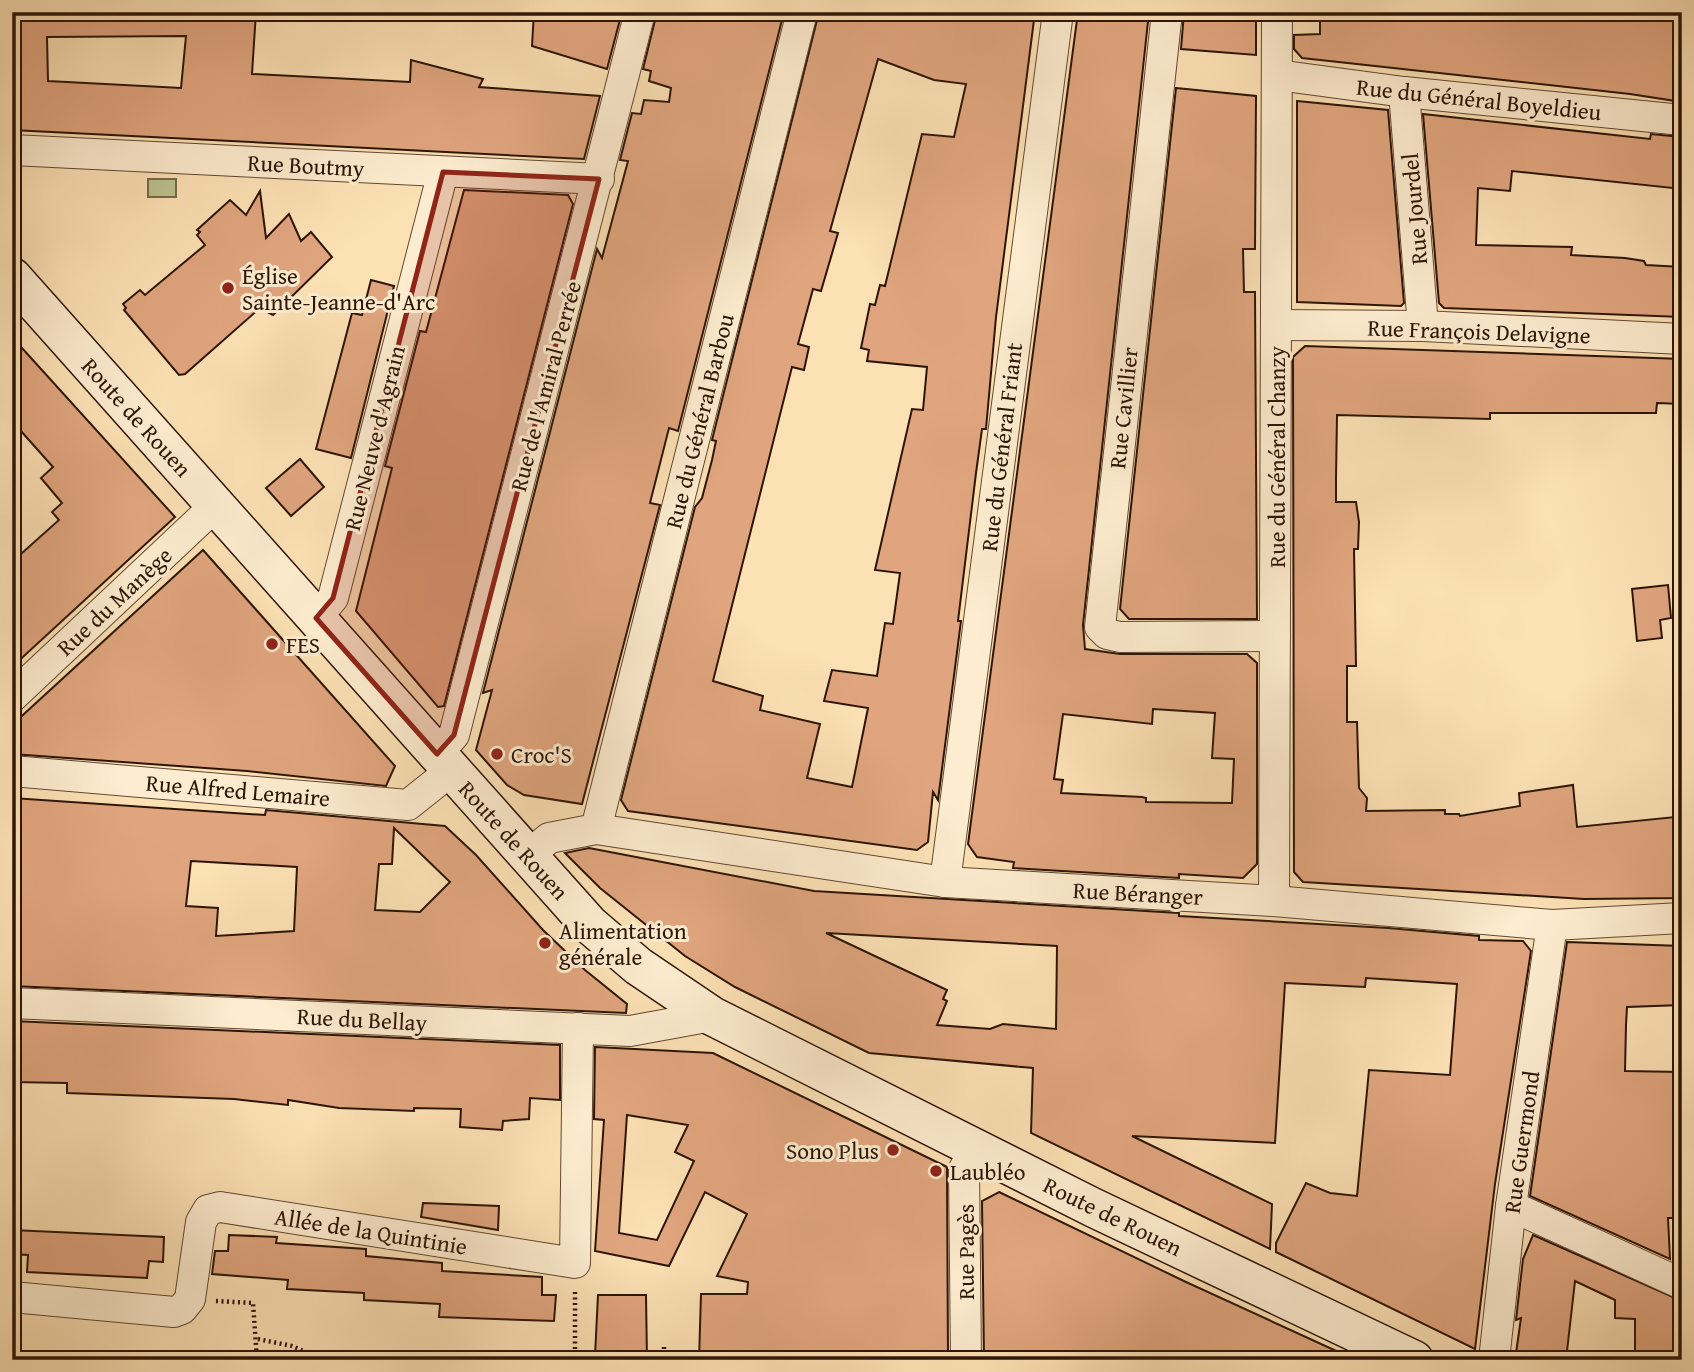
<svg xmlns="http://www.w3.org/2000/svg" width="1694" height="1372" viewBox="0 0 1694 1372" font-family="'Gentium Book Plus',serif">
<style>
.green{fill:#bcc390;stroke:#746c4b;stroke-width:2}
.building{fill:#e0a57e;stroke:#2d1506;stroke-width:2;fill-rule:evenodd}
.lines{fill:none;stroke-linecap:round;stroke-linejoin:round}
.minor-casing{stroke:#614832;stroke-width:32}
.secondary-casing{stroke:#2d1506;stroke-width:41}
.path{stroke:#2d1506;stroke-width:4.5;stroke-dasharray:2 3.5;stroke-linecap:butt}
.minor{stroke:#fdeccf;stroke-width:30}
.secondary{stroke:#fdeccf;stroke-width:38}
.marked{fill:#8f2418;fill-opacity:0.2;stroke:#8f2418;stroke-width:5;stroke-linejoin:round}
.poi-dot{fill:#8f2418;stroke:#fdeccf;stroke-width:2.5}
.labels{text-anchor:middle;dominant-baseline:central;stroke-width:6;stroke-linejoin:round;paint-order:stroke}
.street-label{font-size:23px;fill:#2d1506;stroke:#fdeccf}
.poi-label{font-size:23px;fill:#2d1506;stroke:#fdeccf;text-anchor:start}
</style>
<rect width="100%" height="100%" fill="#fce1b5"/>
<filter id="stains"><feTurbulence type="fractalNoise" baseFrequency=".00286" numOctaves="4"/><feColorMatrix values="0 0 0 0 .2 0 0 0 0 .09 0 0 0 0 .02 0 0 0 .5 -.17"/></filter>
<radialGradient id="worn" r=".72"><stop offset=".6" stop-color="#630" stop-opacity="0"/><stop offset="1" stop-color="#630" stop-opacity=".3"/></radialGradient>
<!-- green -->
<rect class="green" x="148" y="179" width="28" height="18"/>
<!-- building -->
<g class="building">
<path d="M12,12H256L252,74L410,82L411,60L483,79L479,87L600,96L584,159L12,130ZM186,36L181,88L48,81L47,37Z"/>
<path d="M534,12H622L607,69L532,46Z"/>
<path d="M657,12H784L678,431L669,428L650,503L660,505L582,804L524,795L507,785L476,750L492,690L483,693L597,249L602,258L628,161L620,160L632,113L641,114L644,100L669,102L671,88L649,81L651,71L643,69Z"/>
<path d="M819,12H1035L996,317L986,429H982L976,473L958,621H961L938,800L933,792L928,842L917,850L628,811L621,800L695,507L702,498L712,460L716,441L712,440ZM878,59L934,80L966,84L954,137L922,134L885,286L880,285L875,305L870,304L861,348L869,350L867,361L927,367L923,410L912,409L875,570L900,573L893,624L885,623L877,676L832,670L824,701L868,708L852,787L807,778L820,724L760,710L763,696L713,681L792,367L804,370L809,347L798,344L813,289L821,291L838,233L830,231Z"/>
<path d="M1078,12H1149L1083,625L1085,649L1120,654H1247L1257,663V864L1243,878L1179,874V878L1013,868L1014,862L977,857L968,844ZM1153,709L1215,713L1212,758L1234,759L1232,803L1146,802V798L1142,797L1061,793L1063,780L1054,779L1063,714L1152,724Z"/>
<path d="M1184,12H1256V55L1181,49Z"/>
<path d="M1320,12H1682V102L1630,94L1302,58L1294,49V35L1320,34Z"/>
<path d="M1176,88L1256,96L1255,249H1243L1244,292H1255L1257,619H1129L1120,609Z"/>
<path d="M1297,101L1388,110L1404,303L1401,306L1297,302Z"/>
<path d="M1423,114L1650,139L1651,134L1682,137V189L1512,171L1510,191L1478,188L1476,245L1572,247L1571,255L1625,258L1644,261L1646,265L1682,267V317L1444,308L1439,303Z"/>
<path d="M464,190L568,195L573,204L444,706L438,707L356,611L392,468L385,466L420,331L426,332Z"/>
<path d="M260,191L266,238L289,214L301,241L311,232L332,257L273,315L260,308L185,374L179,375L124,310L126,308L123,304L140,290L145,295L205,245L197,235L200,232L197,230L230,200L246,215Z"/>
<path d="M371,280L394,286L351,458L316,449L352,313L362,315Z"/>
<path d="M12,337L175,517L12,667V562L59,520L52,512L62,503L41,478L53,467L12,421Z"/>
<path d="M1305,346L1682,359V404L1657,403L1656,413H1490V419L1337,415L1336,478V502H1356L1359,522L1358,549H1354L1356,666H1347V722H1357L1359,788L1367,798L1366,811L1445,810V814H1459L1460,816L1520,806L1519,793L1573,785L1577,827L1675,817L1682,858V898L1584,899L1303,882L1294,872L1293,357Z"/>
<path d="M300,459L324,487L291,516L266,488Z"/>
<path d="M203,550L395,766L386,786L247,771L12,754V725Z"/>
<path d="M1668,585L1671,618L1660,620L1662,638L1637,641L1632,589Z"/>
<path d="M12,798L265,815L266,810L445,826L476,855L543,930L585,970L627,1004L626,1013L12,986V898L17,848L12,847ZM394,828L450,882L420,912L375,910L379,864H392ZM191,861L297,867L294,931L216,936L218,908L186,906Z"/>
<path d="M589,848L814,891L1179,913V916L1388,928L1479,936V940L1523,941L1531,951L1495,1184L1475,1349L1276,1252V1243L1306,1183L1330,1193L1357,1196L1369,1070L1450,1075L1457,984L1366,978L1365,987L1285,983L1275,1143L1132,1136L1272,1204L1270,1249L1031,1133L1033,1068L869,1053L735,987L685,956L600,888L565,853ZM826,933L1057,946L1056,1029L1003,1024L990,1029L937,1025L947,1001L943,999L947,990Z"/>
<path d="M1567,942L1682,946V1005L1627,1007L1626,1025L1625,1071L1682,1072V1218H1668L1670,1259L1530,1196Z"/>
<path d="M12,1021L560,1045V1100L530,1098L529,1119L503,1121L502,1130L460,1127L461,1109L414,1108V1111L339,1108L288,1100V1105L234,1099L67,1093V1083L12,1082Z"/>
<path d="M595,1047L713,1053L947,1167L948,1360H889V1354L803,1355V1360H699L701,1294H747L748,1282L717,1276L747,1214L705,1192L669,1266L595,1251L604,1120L594,1119ZM627,1115L688,1125L675,1152L694,1161L657,1240L619,1233Z"/>
<path d="M999,1192L1186,1282L1356,1360H984L982,1201Z"/>
<path d="M423,1203L499,1206L498,1230L421,1217Z"/>
<path d="M12,1230L164,1237L163,1262L149,1261L147,1278L27,1272L28,1255L12,1254Z"/>
<path d="M229,1235L277,1237L276,1243L366,1249V1256L442,1263V1271L542,1277V1295H556L554,1321L439,1317L440,1304L364,1300V1293L287,1289L288,1280L212,1274L215,1251H228Z"/>
<path d="M1533,1235L1682,1301V1360H1635V1319L1615,1318V1300L1575,1281L1566,1360H1515L1521,1318L1516,1320L1523,1259Z"/>
<path d="M598,1295H646L647,1360H598L595,1356Z"/>
</g>
<g class="lines">
<defs>
<g id="minor">
<path d="M1167,12L1100,627L1107,634L1120,637L1275,636"/>
<path d="M1277,75L1404,92L1682,120"/>
<path d="M1404,92L1423,326"/>
<path d="M12,150L599,179"/>
<path d="M1276,325L1423,326L1682,339"/>
<path d="M316,618L333,598L443,172"/>
<path d="M12,697L216,505"/>
<path d="M437,754L454,735L640,12"/>
<path d="M12,771L408,805L452,770"/>
<path d="M596,829L802,12"/>
<path d="M528,856L549,838L596,829L945,882L1274,901L1552,925L1682,918"/>
<path d="M945,882L1058,12"/>
<path d="M1274,901L1277,12"/>
<path d="M12,1003L630,1031L712,1016"/>
<path d="M1511,1206L1682,1284"/>
<path d="M12,1297L174,1312L182,1309L190,1299L201,1222L208,1210L220,1207L575,1263L578,1028"/>
<path d="M966,1360L964,1169L976,1147"/>
<path d="M1494,1360L1511,1206L1552,925"/>
</g>
<path id="secondary" d="M12,277L589,924L638,966L712,1016L1094,1208L1414,1360"/>
</defs>
<!-- minor casing -->
<use href="#minor" class="minor-casing"/>
<!-- secondary casing -->
<use href="#secondary" class="secondary-casing"/>
<!-- path -->
<g class="path">
<path d="M216,1301L253,1303L257,1360"/>
<path d="M258,1339L292,1346L324,1360"/>
<path d="M575,1360V1291"/>
<path d="M664,1360V1347"/>
</g>
<!-- minor -->
<use href="#minor" class="minor"/>
<!-- secondary -->
<use href="#secondary" class="secondary"/>
</g>
<!-- marked area -->
<path class="marked" d="M443,172L599,179L454,735L437,754L316,618L333,598Z"/>
<!-- markers -->
<g class="poi-dot">
<circle cx="228" cy="288" r="7"/>
<circle cx="272" cy="644" r="7"/>
<circle cx="497" cy="754" r="7"/>
<circle cx="545" cy="943" r="7"/>
<circle cx="893" cy="1150" r="7"/>
<circle cx="936" cy="1171" r="7"/>
</g>
<g class="labels">
<!-- street labels -->
<g class="street-label">
<text transform="translate(1479 99) rotate(6)">Rue du Général Boyeldieu</text>
<text transform="translate(306 165) rotate(3)">Rue Boutmy</text>
<text transform="translate(1414 209) rotate(-95)">Rue Jourdel</text>
<text transform="translate(1479 331) rotate(2)">Rue François Delavigne</text>
<text transform="translate(545 386) rotate(-75)">Rue de l'Amiral Perrée</text>
<text transform="translate(1123 408) rotate(-84)">Rue Cavillier</text>
<text transform="translate(137 417) rotate(48)">Route de Rouen</text>
<text transform="translate(699 421) rotate(-76)">Rue du Général Barbou</text>
<text transform="translate(374 438) rotate(-76)">Rue Neuve d'Agrain</text>
<text transform="translate(1001 447) rotate(-83)">Rue du Général Friant</text>
<text transform="translate(1276 457) rotate(-90)">Rue du Général Chanzy</text>
<text transform="translate(114 601) rotate(-43)">Rue du Manège</text>
<text transform="translate(238 790) rotate(5)">Rue Alfred Lemaire</text>
<text transform="translate(514 840) rotate(48)">Route de Rouen</text>
<text transform="translate(1138 893) rotate(3)">Rue Béranger</text>
<text transform="translate(362 1019) rotate(3)">Rue du Bellay</text>
<text transform="translate(1521 1142) rotate(-82)">Rue Guermond</text>
<text transform="translate(1113 1216) rotate(26)">Route de Rouen</text>
<text transform="translate(371 1231) rotate(9)">Allée de la Quintinie</text>
<text transform="translate(965 1252) rotate(-90)">Rue Pagès</text>
</g>
<!-- poi labels -->
<g class="poi-label">
<text x="242" y="275">Église<tspan x="242" dy="26">Sainte-Jeanne-d'Arc</tspan></text>
<text x="286" y="644">FES</text>
<text x="511" y="754">Croc'S</text>
<text x="559" y="930">Alimentation<tspan x="559" dy="26">générale</tspan></text>
<text x="879" y="1150" text-anchor="end">Sono Plus</text>
<text x="950" y="1171">Laubléo</text>
</g>
</g>
<!-- margin -->
<rect width="1694" height="1372" fill="none" stroke="#fce1b5" stroke-width="42"/>
<rect x="14" y="14" width="1666" height="1344" fill="none" stroke="#2d1506" stroke-width="3.5"/>
<rect x="21" y="21" width="1652" height="1330" fill="none" stroke="#2d1506" stroke-width="2"/>
<rect width="100%" height="100%" filter="url(#stains)"/>
<rect width="100%" height="100%" fill="url(#worn)"/>
</svg>
